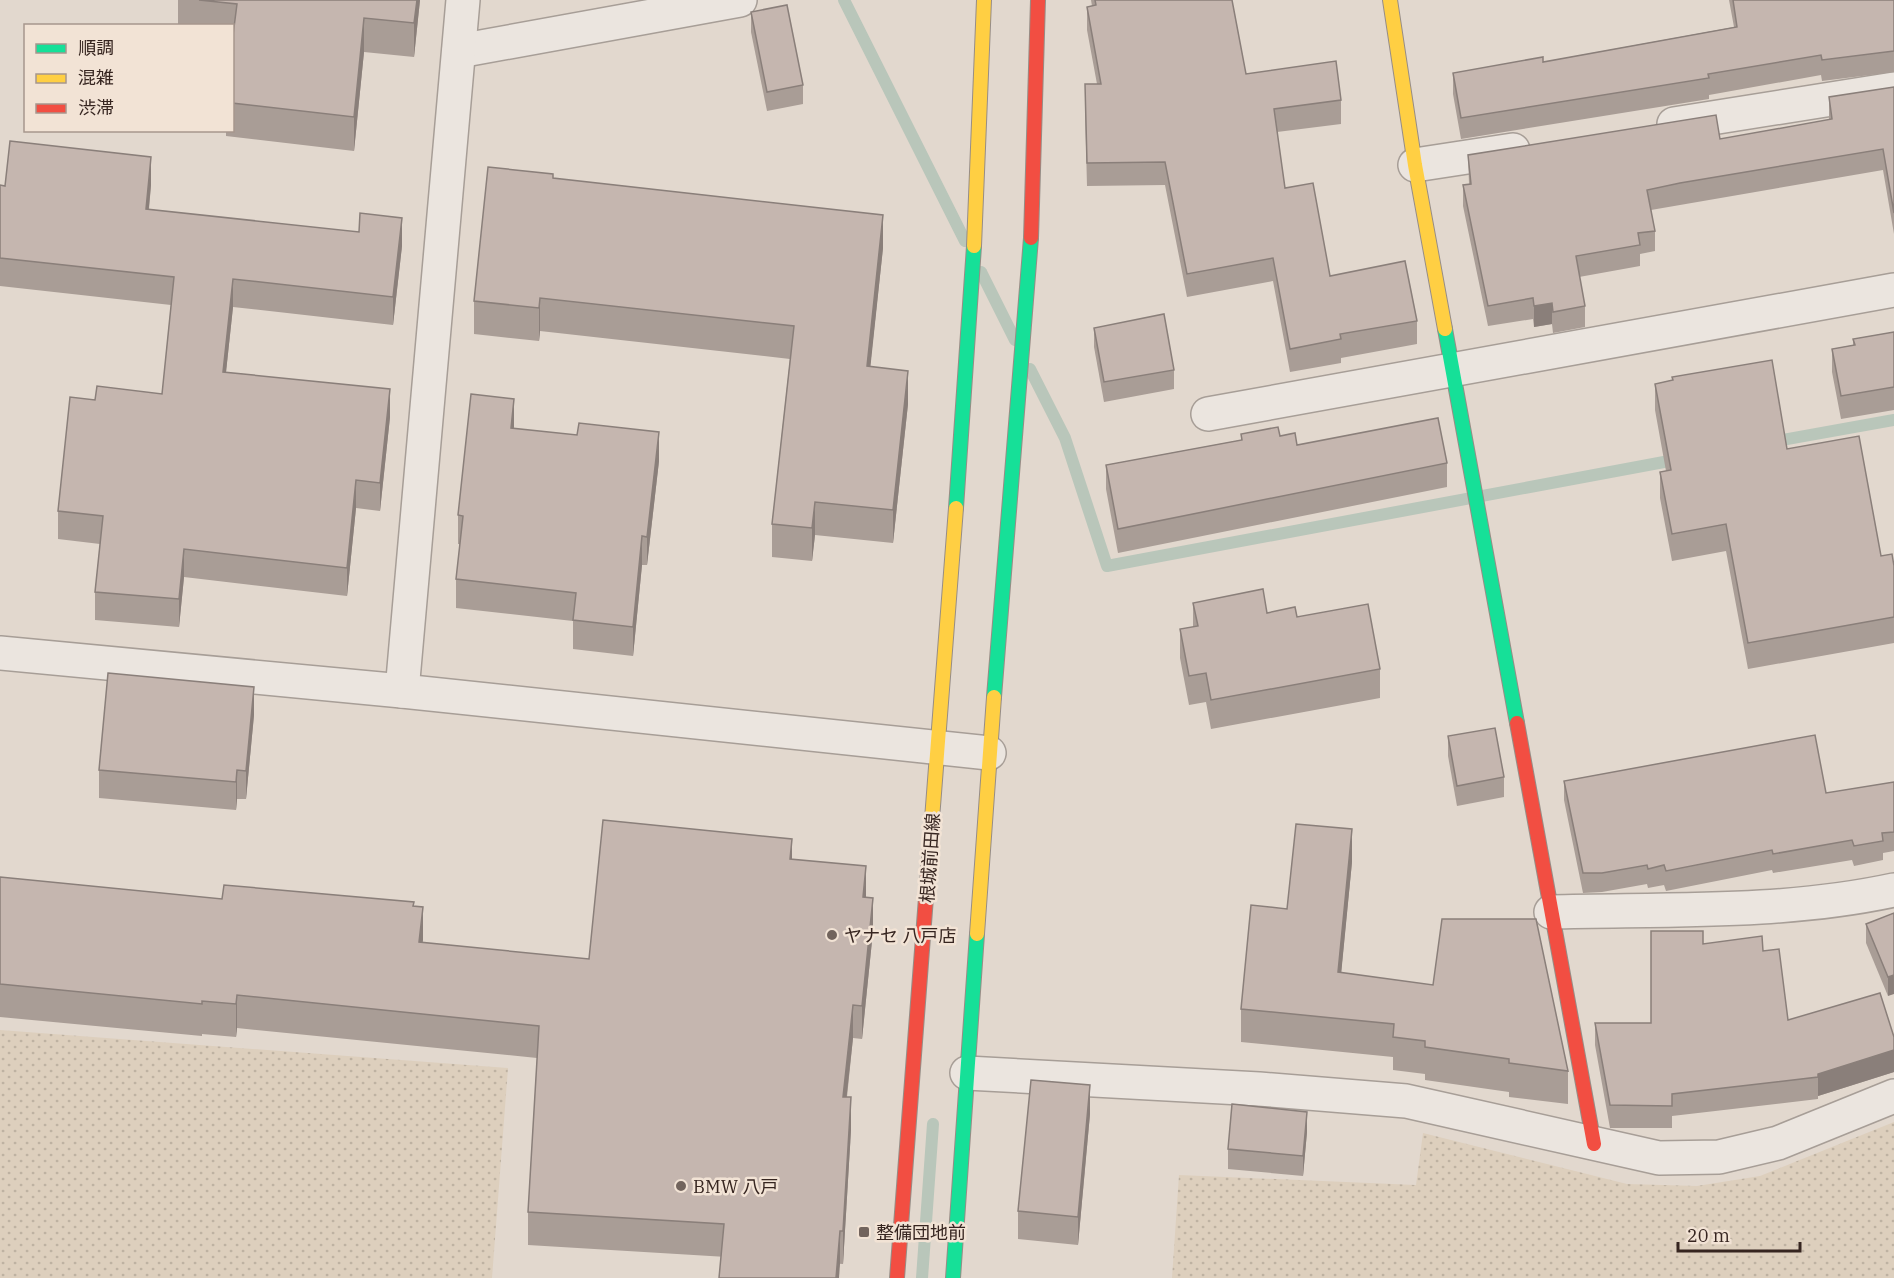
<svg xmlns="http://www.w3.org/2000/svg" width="1894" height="1278" viewBox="0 0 1894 1278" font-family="'IBM Plex Serif','Noto Sans JP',serif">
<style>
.farmland{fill:url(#farmland-dots)}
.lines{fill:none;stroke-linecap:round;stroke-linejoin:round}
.stream{stroke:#b9c6ba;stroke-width:12}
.street-casing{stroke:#a79e97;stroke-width:36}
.fast-casing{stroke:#978d86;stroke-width:16}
.slow-casing{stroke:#978d86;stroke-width:16}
.jam-casing{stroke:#978d86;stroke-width:16}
.street{stroke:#ebe5df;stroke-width:33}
.fast{stroke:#16e098;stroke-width:14}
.slow{stroke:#ffcf43;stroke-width:14}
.jam{stroke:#f24e42;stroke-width:14}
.wall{fill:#a99d96}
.shaded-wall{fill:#8a7f7a}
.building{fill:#c5b6af;stroke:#8a7f7a;stroke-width:1.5}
.poi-dot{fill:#72645d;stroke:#f2e3d5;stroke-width:2}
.labels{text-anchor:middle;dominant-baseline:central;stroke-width:5;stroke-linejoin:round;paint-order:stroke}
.street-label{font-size:18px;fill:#362520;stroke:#f2e3d5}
.poi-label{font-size:18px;fill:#362520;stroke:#f2e3d5;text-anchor:start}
</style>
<defs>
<pattern id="farmland-dots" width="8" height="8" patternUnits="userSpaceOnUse" patternTransform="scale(1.5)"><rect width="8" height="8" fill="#ddcfbd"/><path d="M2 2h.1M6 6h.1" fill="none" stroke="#beb2a2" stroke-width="1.8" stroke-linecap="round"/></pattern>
</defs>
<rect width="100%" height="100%" fill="#e2d8ce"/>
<!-- farmland -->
<g class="farmland">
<path d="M0,1030L508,1068L492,1278H0Z"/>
<path d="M1894,1122V1278H1172L1179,1175L1416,1185L1423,1133L1627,1184L1697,1186L1760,1176Z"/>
</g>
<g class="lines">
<!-- stream -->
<g class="stream">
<path d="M844,0L965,241"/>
<path d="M981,272L1015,340"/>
<path d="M1030,369L1065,438L1107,566L1680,459"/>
<path d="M1771,442L1894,420"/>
<path d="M922,1278L933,1124"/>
</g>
<defs>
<g id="street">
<path d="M459,51L740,0"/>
<path d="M1674,124L1894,89"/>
<path d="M1415,165L1513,150"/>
<path d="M1208,414L1894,290"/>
<path d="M0,653L402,691L989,753"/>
<path d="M402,691L463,0"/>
<path d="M1551,912C1665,909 1783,914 1894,890"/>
<path d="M967,1073L1259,1089L1406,1101L1659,1158L1719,1157L1778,1143L1894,1096"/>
</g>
<g id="fast">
<path d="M1445,329L1517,723"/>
<path d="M956,508L974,246"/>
<path d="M994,697L1031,238"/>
<path d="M953,1278L977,934"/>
</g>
<g id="slow">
<path d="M1390,0L1415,165L1445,329"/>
<path d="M974,246L984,0"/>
<path d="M930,845L956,508"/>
<path d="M977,934L994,697"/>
</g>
<g id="jam">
<path d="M1031,238L1038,0"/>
<path d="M1517,723L1594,1144"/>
<path d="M897,1278L930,845"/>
</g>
</defs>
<!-- street casing -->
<use href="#street" class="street-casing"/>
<!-- fast casing -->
<use href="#fast" class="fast-casing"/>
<!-- slow casing -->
<use href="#slow" class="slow-casing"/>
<!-- jam casing -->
<use href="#jam" class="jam-casing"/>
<!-- street -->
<use href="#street" class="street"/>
<!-- fast -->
<use href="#fast" class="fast"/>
<!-- slow -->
<use href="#slow" class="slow"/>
<!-- jam -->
<use href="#jam" class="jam"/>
</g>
<!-- wall -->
<g class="wall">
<path d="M178,0H420L414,57L364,52L354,151L226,136V130H232V26H178Z"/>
<path d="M1091,0H1232L1246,74L1341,100V124L1277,132L1285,188L1330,276L1417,321V344L1341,358V363L1290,372L1273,281L1187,297L1165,185L1087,186L1085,108L1097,84L1087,30V7L1092,6Z"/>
<path d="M1729,0H1894V72L1822,81L1821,75L1709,95V99L1461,139L1453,94V73L1543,62L1734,27Z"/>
<path d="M751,12L803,85V104L767,111L751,32Z"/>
<path d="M1894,87V234L1883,170L1651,210L1655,231V251L1640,254V266L1579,277L1585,306V327L1553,333L1552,324L1534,327L1533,319L1488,326L1463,206V185L1469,184L1468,155L1720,139L1829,120V97Z"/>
<path d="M553,178L883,248L870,367L908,404L893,543L815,535L812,561L772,557V524L790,359L540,331L539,341L474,334V301Z"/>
<path d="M0,185H151L149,209L402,246L393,325L233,307L226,372L390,417L380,511L356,508L347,596L184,577L179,627L95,620V592L100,544L58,539V511L95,400L162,394L171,305L0,286Z"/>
<path d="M1094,328L1174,370V389L1104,402L1094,347Z"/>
<path d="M1894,332V410L1841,419L1832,372V349L1853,345V339Z"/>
<path d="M1672,377L1787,449L1881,556L1894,566V643L1748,669L1726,551L1672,561L1660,498V472L1666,471L1655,410V384L1672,380Z"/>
<path d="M514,428L659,461L647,565H642L633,656L573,649V621L456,608V579L460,544H458V515Z"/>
<path d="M1241,434L1280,436L1297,445L1447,463V487L1118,553L1106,489V465L1241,440Z"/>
<path d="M1193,603L1297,617L1380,669V698L1211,729L1206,702L1189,705L1180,658V629L1193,627Z"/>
<path d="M254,715L246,799H237L236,810L99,798V770Z"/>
<path d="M1448,736L1504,777V797L1457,806L1448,756Z"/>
<path d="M1564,781L1826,793L1894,782V851L1883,853V860L1854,866L1852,860L1773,873L1772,870L1666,891L1664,885L1648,888L1647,884L1602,892L1583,893L1564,800Z"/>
<path d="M792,860L866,897L873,931L862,1039L853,1038L847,1097L851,1130L843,1264L528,1245V1212L537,1058L237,1028L236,1037L202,1034V1036L0,1017V877L222,899L414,906L422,943L589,959Z"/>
<path d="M1352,862L1341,973L1568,1071V1104L1509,1097V1092L1425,1080V1074L1393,1070V1057L1241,1042V1009L1287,909Z"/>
<path d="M1894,913L1888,996L1866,943V924Z"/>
<path d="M1703,944L1763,951L1788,1020L1894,1037V1072L1818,1096V1099L1672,1116V1128H1610L1595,1045V1023H1651Z"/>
<path d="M1090,1114L1078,1245L1018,1239V1211Z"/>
<path d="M1307,1132L1303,1176L1228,1169V1149Z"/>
</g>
<!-- shaded-wall -->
<g class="shaded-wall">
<path d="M417,0H420L414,57V23Z"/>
<path d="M364,18V52L354,151V117Z"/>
<path d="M151,157V185L146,237V209Z"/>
<path d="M883,215V248L867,399V366Z"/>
<path d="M402,218V246L393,325V297Z"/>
<path d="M233,279V307L223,400V372Z"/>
<path d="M540,298V331L539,341V308Z"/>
<path d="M1552,303V324L1534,327V306Z"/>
<path d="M908,371V404L893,543V510Z"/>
<path d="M390,389V417L380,511V483Z"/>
<path d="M514,399V427L511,456V428Z"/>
<path d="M659,432V461L647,565V537Z"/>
<path d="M356,480V508L347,596V568Z"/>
<path d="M815,502V535L812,561V528Z"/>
<path d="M642,536V565L633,656V627Z"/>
<path d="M184,549V577L179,627V599Z"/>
<path d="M254,687V715L246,799V771Z"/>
<path d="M237,770V799L236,810V782Z"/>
<path d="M1352,829V862L1338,1006V972Z"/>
<path d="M792,839V871L790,859Z"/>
<path d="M866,866V899L863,897Z"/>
<path d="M873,898V931L862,1039V1006Z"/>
<path d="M423,907V940L419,975V942Z"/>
<path d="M1894,975V994L1888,996V977Z"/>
<path d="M237,995V1028L236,1037V1004Z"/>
<path d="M853,1005V1038L843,1129V1097Z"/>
<path d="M1894,1050V1072L1818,1096V1074Z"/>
<path d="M1090,1085V1114L1078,1245V1217Z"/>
<path d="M851,1097V1130L843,1264V1231Z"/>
<path d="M1307,1112V1132L1303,1176V1156Z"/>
<path d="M840,1231V1264L839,1278H836Z"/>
</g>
<!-- building -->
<g class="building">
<path d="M199,0H417L414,23L364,18L354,117L232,103V43L237,4Z"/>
<path d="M1095,0H1232L1246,74L1336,61L1341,100L1274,109L1285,188L1313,183L1330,276L1405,261L1417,321L1340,334L1341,339L1290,349L1273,258L1187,274L1165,162L1087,163L1085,84H1101L1087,7L1096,5Z"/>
<path d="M1733,0H1894V51L1822,60L1821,55L1708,74L1709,78L1461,118L1453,73L1543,57V62L1737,27Z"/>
<path d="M787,5L803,85L767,92L751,12Z"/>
<path d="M1894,87V213L1883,149L1680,183L1647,190L1655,231L1638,233L1640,245L1576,256L1585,306L1553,312L1552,303L1534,306L1533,298L1488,306L1463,185L1471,184L1468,155L1716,115L1720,139L1832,119L1829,97Z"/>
<path d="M10,141L151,157L146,209L359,232L360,213L402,218L393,297L233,279L223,372L390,389L380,483L356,480L347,568L184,549L179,599L95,592L103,516L58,511L70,397L95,400L97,386L162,394L174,277L0,258V185L5,186Z"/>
<path d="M488,167L553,174V178L883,215L867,366L908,371L893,510L815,502L812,528L772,524L794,326L540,298L539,308L474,301Z"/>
<path d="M1164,314L1174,370L1104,382L1094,328Z"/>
<path d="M1894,332V387L1841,396L1832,349L1855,345L1853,339Z"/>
<path d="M1772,360L1787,449L1859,436L1881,556L1892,554L1894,566V617L1748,643L1726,524L1672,534L1660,472L1671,470L1655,384L1673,380L1672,377Z"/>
<path d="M471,394L514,399L511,428L577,435L579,423L659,432L647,537L642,536L633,627L573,620L576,593L456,579L463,516L458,515Z"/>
<path d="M1438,418L1447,463L1118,529L1106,465L1242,440L1241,434L1278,427L1280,436L1295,433L1297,445Z"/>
<path d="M1263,589L1267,613L1295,607L1297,617L1368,604L1380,669L1211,700L1206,673L1189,676L1180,629L1198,626L1193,603Z"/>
<path d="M108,673L254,687L246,771L237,770L236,782L99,770Z"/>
<path d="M1495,728L1504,777L1457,786L1448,736Z"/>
<path d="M1815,735L1826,793L1894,782V832L1882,833L1883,841L1854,846L1852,840L1773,854L1772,850L1666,871L1664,865L1648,869L1647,865L1602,873H1583L1564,781Z"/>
<path d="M603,820L792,839L790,859L866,866L863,897L873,898L862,1006L853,1005L843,1097H851L843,1231H840L836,1278H719L724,1224L528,1212L539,1026L237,995L236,1004L202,1001V1004L0,984V877L222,899L224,885L414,902L413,906L423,907L419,942L589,959Z"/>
<path d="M1296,824L1352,829L1338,972L1433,985L1442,919H1536L1568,1071L1509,1063V1059L1425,1047V1041L1393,1037L1394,1024L1241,1009L1251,905L1287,909Z"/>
<path d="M1894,913V975L1888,977L1866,924Z"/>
<path d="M1651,931H1703V944L1762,936L1763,951L1779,949L1788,1020L1880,993L1894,1037V1050L1818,1074V1077L1672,1094V1106L1610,1105L1595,1023H1651Z"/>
<path d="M1031,1080L1090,1085L1078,1217L1018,1211Z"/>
<path d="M1232,1104L1307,1112L1303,1156L1228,1149Z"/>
</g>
<!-- markers -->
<g class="poi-dot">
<circle cx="832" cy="935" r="6"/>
<circle cx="681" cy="1186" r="6"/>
<rect x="858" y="1226" width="12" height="12" rx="3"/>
</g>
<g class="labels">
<!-- street labels -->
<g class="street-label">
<text transform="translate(930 858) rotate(-86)">根城前田線</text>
</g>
<!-- poi labels -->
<g class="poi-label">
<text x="844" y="935">ヤナセ 八戸店</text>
<text x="693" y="1186">BMW 八戸</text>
<text x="876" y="1232">整備団地前</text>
</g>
</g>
<!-- legend -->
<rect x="24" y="24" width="210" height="108" fill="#f2e3d5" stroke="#a7978d" stroke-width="1.5"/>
<rect x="36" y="44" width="30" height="9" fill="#16e098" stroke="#a7978d" stroke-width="1.5"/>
<text x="78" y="54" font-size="18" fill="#362520">順調</text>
<rect x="36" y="74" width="30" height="9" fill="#ffcf43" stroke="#a7978d" stroke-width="1.5"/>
<text x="78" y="84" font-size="18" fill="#362520">混雑</text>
<rect x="36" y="104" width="30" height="9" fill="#f24e42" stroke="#a7978d" stroke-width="1.5"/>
<text x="78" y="114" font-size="18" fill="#362520">渋滞</text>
<!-- scale -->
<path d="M1678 1242v9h122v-9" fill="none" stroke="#362520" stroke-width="3"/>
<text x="1687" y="1242" font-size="18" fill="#362520" stroke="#f2e3d5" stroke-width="4.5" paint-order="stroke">20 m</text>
</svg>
